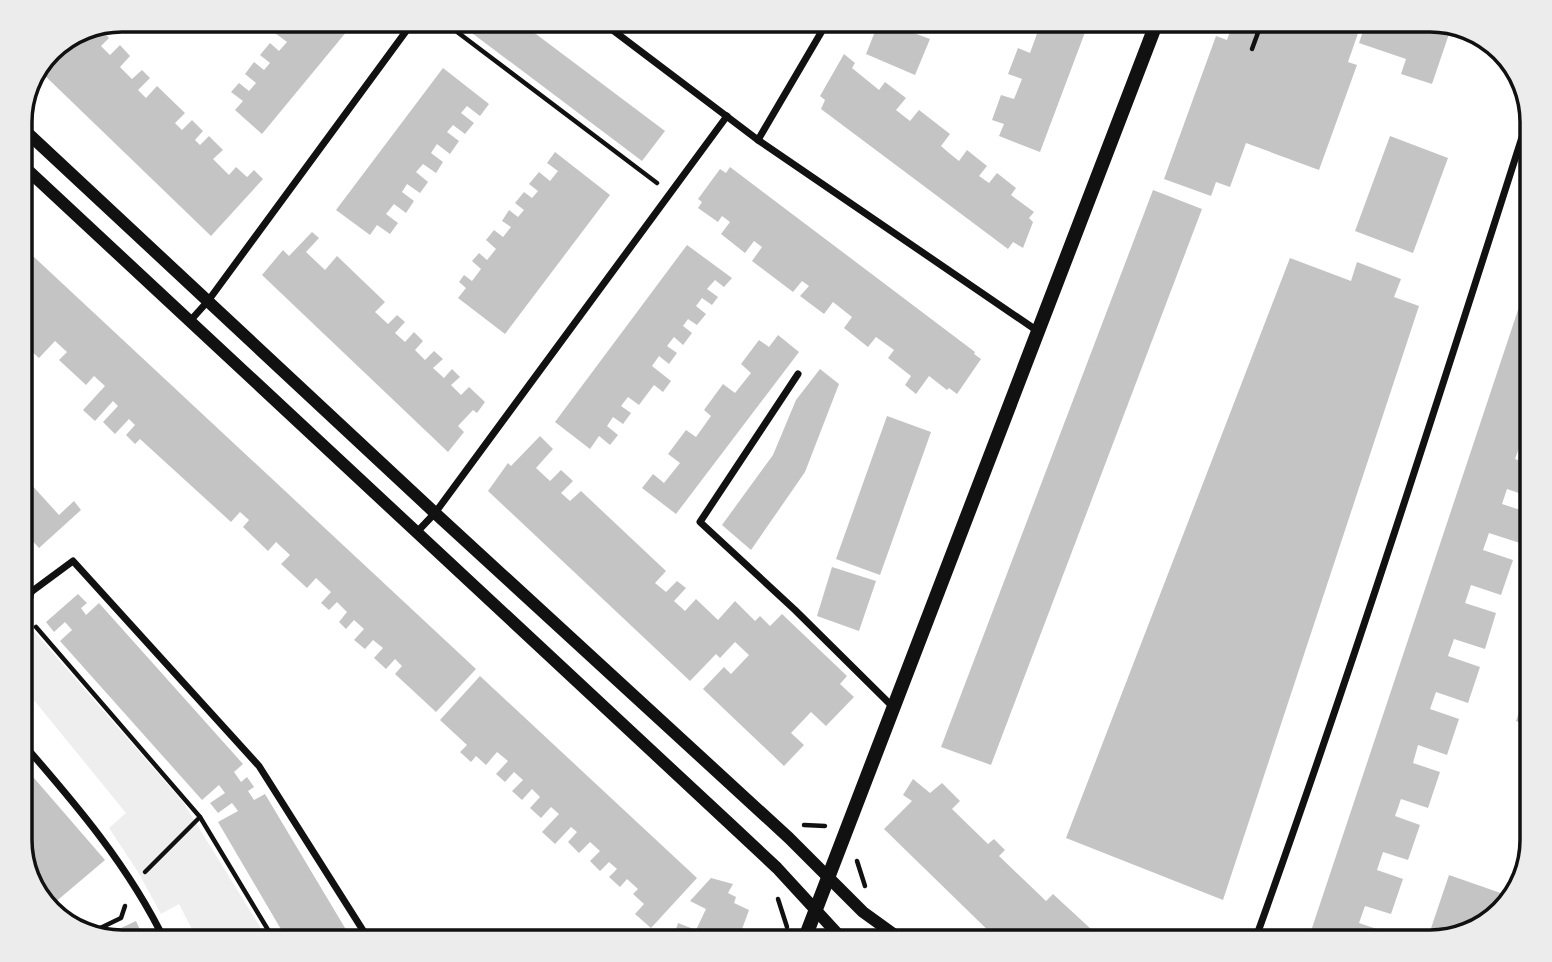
<svg xmlns="http://www.w3.org/2000/svg" width="1552" height="962" viewBox="0 0 1552 962" font-family="Cabin,sans-serif">
<style>
.green{fill:#eee}
.building{fill:#c4c4c4}
.lines{fill:none;stroke-linecap:round;stroke-linejoin:round}
.path{stroke:#111;stroke-width:4.5}
.minor{stroke:#111;stroke-width:7}
.tertiary{stroke:#111;stroke-width:12}
.secondary{stroke:#111;stroke-width:14}
.rim{fill:none;stroke:#111;stroke-width:3.5}
</style>
<rect width="100%" height="100%" fill="#fff"/>
<!-- green -->
<path class="green" d="M31,628L183,802L270,943H199L179,904L161,914L138,872L109,828L126,813L24,688L19,691V638Z"/>
<!-- building -->
<g class="building">
<path d="M297,19H357L262,134L235,110L243,101L231,92L239,83L249,91L256,83L245,74L254,62L264,70L270,63L260,55L270,43L279,51L287,42L275,33L285,21L296,29L301,23Z"/>
<path d="M469,19H516L665,131L642,161L464,27Z"/>
<path d="M731,19H765L761,31Z"/>
<path d="M880,19H920L914,33L930,39L915,75L866,54Z"/>
<path d="M1029,19H1090L1040,152L999,136L1004,124L992,120L1001,95L1014,99L1022,79L1008,74L1018,48L1030,53L1038,31L1026,27Z"/>
<path d="M1234,19H1363L1348,62L1357,65L1319,170L1246,143L1230,187L1216,182L1211,196L1164,179L1216,36L1227,40Z"/>
<path d="M1367,19H1431L1472,32L1468,41L1449,34L1432,84L1401,74L1406,59L1359,43Z"/>
<path d="M100,28L109,38L101,46L110,55L120,45L130,56L120,67L132,79L142,70L150,78L138,90L146,98L157,86L185,113L175,123L182,130L192,120L203,131L195,140L200,145L209,136L223,150L213,159L229,175L236,167L247,177L254,170L263,179L211,236L40,71L49,49Z"/>
<path d="M844,54L855,63L852,68L879,90L885,82L906,98L896,110L910,121L919,110L950,134L941,146L949,153L959,161L967,150L987,166L979,176L989,183L997,173L1016,188L1011,195L1034,212L1029,218L1033,222L1023,248L1013,242L1008,249L821,109L825,100L820,96Z"/>
<path d="M443,68L489,104L480,116L467,106L461,113L474,123L465,134L453,125L447,132L459,141L450,154L437,144L431,153L443,162L436,173L423,164L416,172L428,182L420,193L407,184L402,192L414,201L406,213L394,204L386,214L398,223L390,234L377,225L370,235L336,210Z"/>
<path d="M1390,136L1448,158L1413,253L1355,231Z"/>
<path d="M555,152L610,195L505,334L458,298L466,288L459,282L464,275L472,281L481,269L472,261L479,253L487,260L496,249L486,240L494,230L503,237L511,227L502,221L509,210L518,217L524,210L515,203L524,192L532,198L538,191L529,184L539,172L550,181L558,171L547,163Z"/>
<path d="M730,167L975,352L974,354L981,359L957,394L949,388L947,390L929,376L916,394L905,385L911,376L888,358L894,350L876,337L868,347L844,328L852,317L833,302L824,314L800,296L809,286L802,281L793,292L752,261L762,247L754,241L745,253L721,234L730,222L722,216L718,222L698,208L702,202L698,199L720,169L726,173Z"/>
<path d="M1153,190L1202,209L991,765L941,747Z"/>
<path d="M312,232L319,238L306,252L325,270L337,256L385,302L375,312L388,324L397,315L405,322L395,333L405,342L414,332L423,341L415,350L425,360L434,351L443,359L433,368L444,378L452,369L460,377L451,385L461,395L469,387L485,402L477,413L473,410L458,426L464,432L448,452L262,275L283,250L289,256Z"/>
<path d="M19,243L476,669L436,712L395,674L402,666L395,659L386,669L374,658L383,648L373,640L365,649L354,640L364,629L354,620L346,629L339,622L347,612L337,602L329,610L321,603L331,592L316,578L307,588L281,564L290,555L276,542L268,551L243,527L249,520L240,512L231,522L140,439L135,444L126,435L135,425L129,419L115,434L103,422L118,406L113,401L95,421L83,410L105,386L94,376L86,385L59,360L67,352L55,341L39,358L19,340Z"/>
<path d="M687,245L732,278L724,287L715,280L707,289L718,297L712,305L702,298L696,306L706,314L697,325L688,319L683,326L692,333L683,345L674,337L667,346L677,353L669,364L659,356L652,366L671,381L663,392L654,385L639,405L628,397L621,406L631,413L623,424L613,417L607,426L618,435L610,445L599,436L590,449L555,422Z"/>
<path d="M1290,258L1351,281L1357,262L1401,279L1394,297L1419,306L1223,900L1066,838Z"/>
<path d="M1533,265V403L1529,415L1533,416V449L1520,445L1515,459L1533,465V498L1507,489L1502,504L1533,514L1523,544L1489,533L1483,550L1513,560L1501,595L1471,585L1465,603L1496,613L1485,649L1454,639L1448,656L1480,667L1468,703L1436,692L1430,709L1459,719L1447,755L1418,745L1413,763L1440,772L1428,808L1401,799L1395,816L1420,825L1408,860L1383,852L1377,870L1403,879L1391,914L1365,906L1359,923L1386,932L1383,943H1307Z"/>
<path d="M778,335L799,352L676,514L642,488L653,474L664,483L680,463L668,454L686,430L696,437L711,416L704,410L723,384L735,393L751,373L741,364L759,340L769,347Z"/>
<path d="M820,369L839,384L805,472L751,550L722,525L773,455L796,400Z"/>
<path d="M887,416L931,432L880,575L836,559Z"/>
<path d="M540,436L553,449L536,468L550,481L561,470L573,481L561,493L570,501L581,491L666,571L655,583L666,592L677,581L686,588L674,601L685,611L696,599L718,620L735,601L755,621L760,616L770,626L782,614L847,676L840,684L854,697L826,726L811,712L791,733L804,745L784,766L703,689L724,667L731,674L749,655L735,642L720,658L716,654L690,681L488,491L508,463L511,466Z"/>
<path d="M19,471L59,515L74,501L81,510L39,548L19,526Z"/>
<path d="M832,567L876,581L859,631L817,616Z"/>
<path d="M78,594L87,603L81,608L86,615L99,603L243,764L234,772L241,782L247,777L254,787L248,791L254,800L265,794L354,943H289L218,822L238,811L232,803L218,813L210,803L225,793L219,785L202,800L60,641L72,630L65,622L54,632L46,622Z"/>
<path d="M480,676L697,878L651,928L635,914L644,904L633,894L638,889L627,879L620,887L609,877L617,869L609,862L600,871L590,861L600,851L590,842L579,853L568,842L577,832L571,827L555,844L542,832L559,814L551,807L541,818L530,808L540,797L532,789L522,800L512,791L523,780L514,772L505,782L496,774L508,761L497,752L486,765L476,756L471,762L460,752L467,745L440,720Z"/>
<path d="M1523,701L1533,704V739L1523,736L1527,725L1516,721Z"/>
<path d="M34,778L105,860L53,904L28,875L19,847V791Z"/>
<path d="M913,779L930,793L942,783L960,801L952,809L988,844L994,839L1005,850L999,856L1046,901L1053,894L1092,930L1085,937L1092,943H1001L884,829L912,801L903,795Z"/>
<path d="M1449,875L1515,898L1481,929L1426,943Z"/>
<path d="M711,878L733,884L728,893L736,897L734,903L749,910L737,943H689L674,935L678,923L696,930L706,909L690,901Z"/>
<path d="M136,921L146,943H121L102,937Z"/>
</g>
<g class="lines">
<!-- path -->
<g class="path">
<path d="M440,19L657,183"/>
<path d="M1222,19L1258,32"/>
<path d="M1252,49L1263,19"/>
<path d="M36,627L200,817L276,943"/>
<path d="M804,825L825,826"/>
<path d="M857,861L865,886"/>
<path d="M145,872L200,817"/>
<path d="M778,899L787,927"/>
<path d="M90,933L121,918L125,906"/>
</g>
<!-- minor -->
<g class="minor">
<path d="M598,19L758,140L1039,332"/>
<path d="M758,140L829,19"/>
<path d="M190,321L208,301L415,19"/>
<path d="M798,374L700,522L795,610L893,707"/>
<path d="M417,532L435,513L727,116"/>
<path d="M19,579L31,592"/>
<path d="M31,592L73,561L259,766L371,943"/>
<path d="M19,622L26,616L31,592"/>
<path d="M19,739C75,803 129,866 166,943"/>
<path d="M1254,943C1353,667 1442,388 1531,109"/>
</g>
<!-- tertiary -->
<g class="tertiary">
<path d="M19,125L435,513L789,838L863,912L906,943"/>
<path d="M19,162L730,824L777,868L846,943"/>
</g>
<!-- secondary -->
<path class="secondary" d="M803,943L1158,19"/>
</g>
<!-- crop -->
<path d="M0 0H1552V962H0ZM122 32H1430A90 90 0 0 1 1520 122V840A90 90 0 0 1 1430 930H122A90 90 0 0 1 32 840V122A90 90 0 0 1 122 32Z" fill="#ececec" fill-rule="evenodd"/>
<path class="rim" d="M122 32H1430A90 90 0 0 1 1520 122V840A90 90 0 0 1 1430 930H122A90 90 0 0 1 32 840V122A90 90 0 0 1 122 32Z"/>
</svg>
